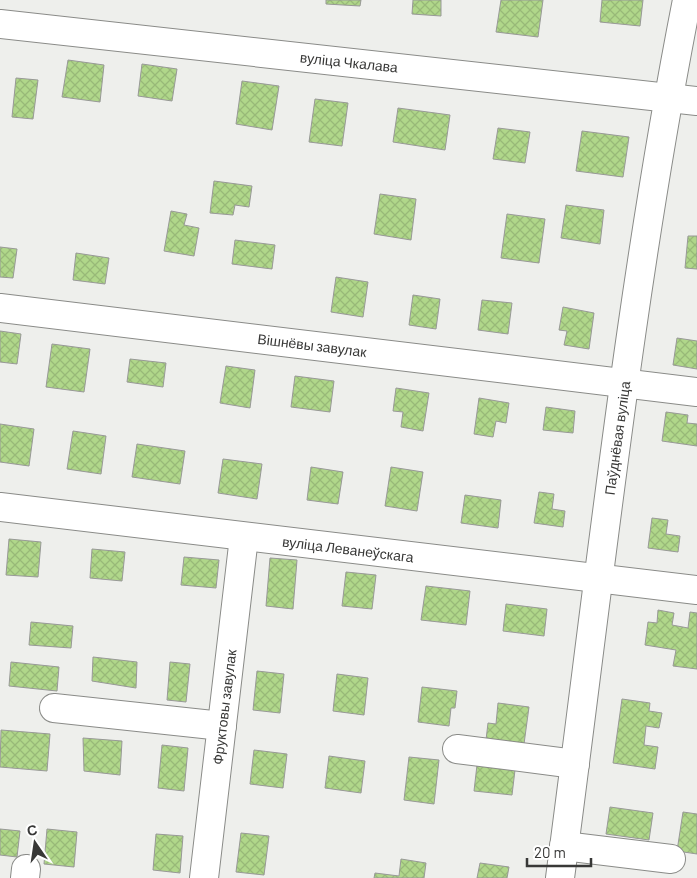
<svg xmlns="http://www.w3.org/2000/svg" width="697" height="878" viewBox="0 0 697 878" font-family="Barlow,sans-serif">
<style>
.building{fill:url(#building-cross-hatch);stroke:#989997}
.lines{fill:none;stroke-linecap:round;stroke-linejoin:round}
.minor-casing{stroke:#8a8b88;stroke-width:30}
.major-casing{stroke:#8a8b88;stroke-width:30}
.minor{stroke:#fff;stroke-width:28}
.major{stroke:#fff;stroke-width:28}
.labels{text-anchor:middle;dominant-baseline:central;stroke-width:4.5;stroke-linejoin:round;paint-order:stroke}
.street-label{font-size:14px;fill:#383837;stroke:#fff}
</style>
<defs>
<pattern id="building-cross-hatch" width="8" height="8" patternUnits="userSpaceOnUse" patternTransform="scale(1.25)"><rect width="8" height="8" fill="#b0d78a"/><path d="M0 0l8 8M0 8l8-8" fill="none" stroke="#98b978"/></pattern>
</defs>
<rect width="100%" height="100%" fill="#eeefec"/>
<!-- building -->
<g class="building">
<path d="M326,0H361L360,6L326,4Z"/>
<path d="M413,0H441V16L412,14Z"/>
<path d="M501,0H543L538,37L496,32Z"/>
<path d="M602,0H643L640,26L600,22Z"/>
<path d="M68,60L104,65L100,102L62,97Z"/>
<path d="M142,64L177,69L172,101L138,96Z"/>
<path d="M16,78L38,80L33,119L12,117Z"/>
<path d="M242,81L279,86L272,130L236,124Z"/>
<path d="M315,99L348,103L342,146L309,142Z"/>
<path d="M398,108L450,115L445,150L393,142Z"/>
<path d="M498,128L530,132L525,163L493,159Z"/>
<path d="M582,131L629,137L623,177L576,171Z"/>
<path d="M214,181L252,186L249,207L235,205L233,215L210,213Z"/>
<path d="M380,194L416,199L411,240L374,234Z"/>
<path d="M566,205L604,210L600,244L561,238Z"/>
<path d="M171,211L187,214L184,225L199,228L194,256L164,251Z"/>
<path d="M507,214L545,219L539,263L501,258Z"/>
<path d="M688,236H697V269L685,268Z"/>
<path d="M235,240L275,245L272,269L232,264Z"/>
<path d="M0,247L17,249L13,278L0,277Z"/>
<path d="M76,253L109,258L105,284L73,280Z"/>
<path d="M336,277L368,282L363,317L331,312Z"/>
<path d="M413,295L440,299L436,329L409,325Z"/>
<path d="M482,300L512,303L508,334L478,330Z"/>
<path d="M563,307L594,313L589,349L564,345L567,331L559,330Z"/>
<path d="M0,331L21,334L17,364L0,362Z"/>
<path d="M677,338L697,341V369L673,365Z"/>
<path d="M52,344L90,349L84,392L46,387Z"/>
<path d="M130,359L166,363L163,387L127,382Z"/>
<path d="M226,366L255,370L250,408L220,403Z"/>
<path d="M295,376L334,381L330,412L291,407Z"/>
<path d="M396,388L429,393L423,431L401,427L403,412L393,411Z"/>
<path d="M479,398L509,403L506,423L496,421L493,437L474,434Z"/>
<path d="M546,407L575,411L573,433L543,430Z"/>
<path d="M666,412L688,415L687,423L697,424V446L662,441Z"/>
<path d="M0,424L34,429L29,466L0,462Z"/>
<path d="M73,431L106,436L101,474L67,469Z"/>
<path d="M137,444L185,451L180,484L132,477Z"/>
<path d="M223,459L262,464L257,499L218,493Z"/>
<path d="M311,467L343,472L338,504L307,500Z"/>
<path d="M391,467L423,472L417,511L385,506Z"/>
<path d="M539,492L554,494L552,509L565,511L563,527L534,523Z"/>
<path d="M465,495L501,500L498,528L461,523Z"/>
<path d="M652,518L668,520L666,534L680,536L678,552L648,548Z"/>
<path d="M9,539L41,542L38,577L6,575Z"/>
<path d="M92,549L125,552L122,581L90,578Z"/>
<path d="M184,557L219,560L216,588L181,585Z"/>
<path d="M270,558L297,560L293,609L266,606Z"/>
<path d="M346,572L376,575L372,609L342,606Z"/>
<path d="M426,586L470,591L466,625L421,620Z"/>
<path d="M506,604L547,609L544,636L503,631Z"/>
<path d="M658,610L674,613L672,625L688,628L690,612L697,613V669L673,666L676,650L645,645L648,622L657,623Z"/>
<path d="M31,622L73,626L71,648L29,645Z"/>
<path d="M93,657L137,662L136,688L92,681Z"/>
<path d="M11,662L59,667L57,691L9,686Z"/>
<path d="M170,662L190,664L186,702L167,700Z"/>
<path d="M257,671L284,674L280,713L253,710Z"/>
<path d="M337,674L368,678L364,715L333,711Z"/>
<path d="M422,687L457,691L455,708H451L449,726L418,722Z"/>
<path d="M622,699L650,703L649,711L662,713L659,728L646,726L644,745L658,747L655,769L613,763Z"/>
<path d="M498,703L529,707L524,744L486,740L488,723L496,724Z"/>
<path d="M1,730L50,734L47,771L0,767Z"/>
<path d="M83,738L122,741L120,775L84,771Z"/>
<path d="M162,745L188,748L184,791L158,788Z"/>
<path d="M254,750L287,754L283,788L250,784Z"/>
<path d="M329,756L365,761L361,793L325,788Z"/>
<path d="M409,757L439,760L434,804L404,800Z"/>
<path d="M477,765L515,770L512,795L474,791Z"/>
<path d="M610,807L653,813L649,840L606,834Z"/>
<path d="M683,812L697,814V854L677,851Z"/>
<path d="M0,829L20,831L17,857L0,855Z"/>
<path d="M47,829L77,832L74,867L44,864Z"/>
<path d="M241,833L269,836L264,875L236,872Z"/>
<path d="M156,834L183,836L180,873L153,870Z"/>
<path d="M401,859L426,863L424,878H374L375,873L399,876Z"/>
<path d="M480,863L509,867L507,878H477Z"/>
</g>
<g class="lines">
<defs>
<g id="minor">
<path d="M0,308L697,392"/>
<path d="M0,507L697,590"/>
<path d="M54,708L222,726"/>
<path d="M457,749L575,764"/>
<path d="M564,846L671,859"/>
<path d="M25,878L26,869"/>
<path d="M204,878L244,537"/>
<path d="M560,878C599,585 630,290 687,0"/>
</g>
<path id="major" d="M0,24L697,101"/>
</defs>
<!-- minor casing -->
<use href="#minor" class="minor-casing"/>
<!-- major casing -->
<use href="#major" class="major-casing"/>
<!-- minor -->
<use href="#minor" class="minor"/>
<!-- major -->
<use href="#major" class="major"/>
</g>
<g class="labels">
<!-- street labels -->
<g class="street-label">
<text transform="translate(349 62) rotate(6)">вуліца Чкалава</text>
<text transform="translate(312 345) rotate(7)">Вішнёвы завулак</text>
<text transform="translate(617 438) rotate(-82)">Паўднёвая вуліца</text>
<text transform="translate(348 549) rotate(7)">вуліца Леванеўскага</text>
<text transform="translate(224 707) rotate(-83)">Фруктовы завулак</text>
</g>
</g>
<!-- north arrow -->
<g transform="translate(35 843) rotate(347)" stroke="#ffffff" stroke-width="4" paint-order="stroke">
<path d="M0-4L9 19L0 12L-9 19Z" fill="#383837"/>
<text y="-8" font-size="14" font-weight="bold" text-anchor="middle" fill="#383837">С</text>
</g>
<!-- scale -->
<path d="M527 858v8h64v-8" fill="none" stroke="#383837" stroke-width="2.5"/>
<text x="534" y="858" font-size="15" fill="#383837" stroke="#ffffff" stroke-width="4" paint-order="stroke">20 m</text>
</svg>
